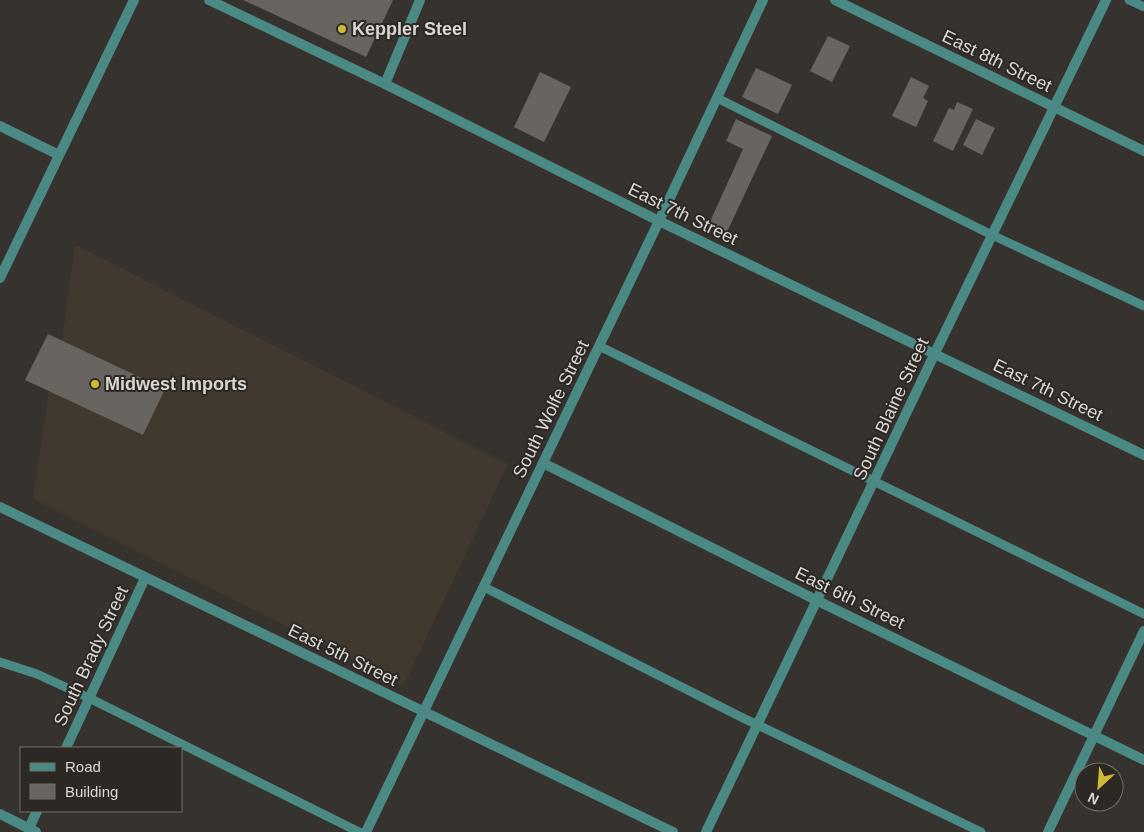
<svg xmlns="http://www.w3.org/2000/svg" width="1144" height="832" viewBox="0 0 1144 832" font-family="Helvetica,sans-serif">
<style>
.built{fill:#41392f}
.building{fill:#68645f}
.lines{fill:none;stroke-linecap:round;stroke-linejoin:round}
.service{stroke:#4a8984;stroke-width:9}
.minor{stroke:#4a8984;stroke-width:10}
.tertiary{stroke:#4a8984;stroke-width:10}
.poi-dot{fill:#ceb838;stroke:#2c2824;stroke-width:2}
.labels{text-anchor:middle;dominant-baseline:central;stroke-width:4;stroke-linejoin:round;paint-order:stroke}
.poi-label{font-size:18px;font-weight:bold;fill:#dad7d4;stroke:#2c2824;text-anchor:start}
.street-label{font-size:18px;fill:#dad7d4;stroke:#2c2824}
</style>
<rect width="100%" height="100%" fill="#36322e"/>
<!-- built -->
<path class="built" d="M75,245L508,464L404,685L33,499L49,391L143,435L165,389L62,341Z"/>
<!-- building -->
<g class="building">
<path d="M243,0H393L366,57Z"/>
<path d="M828,36L850,46L832,82L810,71Z"/>
<path d="M756,68L792,85L778,114L742,97Z"/>
<path d="M540,72L571,87L544,142L514,127Z"/>
<path d="M911,77L929,86L923,98L928,101L916,127L892,116Z"/>
<path d="M957,102L973,109L953,151L933,141L949,108L954,110Z"/>
<path d="M736,119L772,136L726,234L708,226L743,149L726,141Z"/>
<path d="M976,119L995,128L982,155L963,145Z"/>
<path d="M48,334L165,389L143,435L25,380Z"/>
</g>
<g class="lines">
<!-- service -->
<g class="service">
<path d="M1129,0L1144,7"/>
<path d="M717,98L992,235L1144,306"/>
<path d="M599,346L1144,614"/>
<path d="M484,587L741,717L981,832"/>
<path d="M0,662L37,674L89,698L359,832"/>
</g>
<!-- minor -->
<g class="minor">
<path d="M209,0L385,84L659,221L1144,455"/>
<path d="M835,0L1144,151"/>
<path d="M385,84L420,0"/>
<path d="M0,126L59,155"/>
<path d="M543,463L818,601L1144,760"/>
<path d="M0,507L673,832"/>
<path d="M66,748L145,578"/>
<path d="M29,828L37,811"/>
<path d="M366,832L659,221L763,0"/>
<path d="M706,832L935,353L1106,0"/>
<path d="M1048,832L1144,631"/>
</g>
<!-- tertiary -->
<g class="tertiary">
<path d="M0,278L134,0"/>
<path d="M0,814L36,832"/>
</g>
</g>
<!-- markers -->
<g class="poi-dot">
<circle cx="342" cy="29" r="5"/>
<circle cx="95" cy="384" r="5"/>
</g>
<g class="labels">
<!-- poi labels -->
<g class="poi-label">
<text x="352" y="29">Keppler Steel</text>
<text x="105" y="384">Midwest Imports</text>
</g>
<!-- street labels -->
<g class="street-label">
<text transform="translate(997 61) rotate(26)">East 8th Street</text>
<text transform="translate(683 214) rotate(26)">East 7th Street</text>
<text transform="translate(1048 390) rotate(26)">East 7th Street</text>
<text transform="translate(551 409) rotate(-64)">South Wolfe Street</text>
<text transform="translate(891 409) rotate(-65)">South Blaine Street</text>
<text transform="translate(850 598) rotate(26)">East 6th Street</text>
<text transform="translate(343 655) rotate(26)">East 5th Street</text>
<text transform="translate(91 656) rotate(-65)">South Brady Street</text>
</g>
</g>
<!-- legend -->
<rect x="20" y="747" width="162" height="65" fill="#2c2824" stroke="#726e6a"/>
<rect x="30" y="763" width="25" height="8" fill="#4a8984" stroke="#726e6a"/>
<text x="65" y="772" font-size="15" fill="#dad7d4">Road</text>
<rect x="30" y="784" width="25" height="15" fill="#68645f" stroke="#726e6a"/>
<text x="65" y="797" font-size="15" fill="#dad7d4">Building</text>
<!-- north arrow -->
<g transform="translate(1099 787) rotate(206)"><circle r="24" fill="#2c2824" stroke="#726e6a"/>
<path d="M0-4L9 19L0 12L-9 19Z" fill="#ceb838"/>
<text y="-8" font-size="14" font-weight="bold" text-anchor="middle" fill="#dad7d4">N</text>
</g>
</svg>
